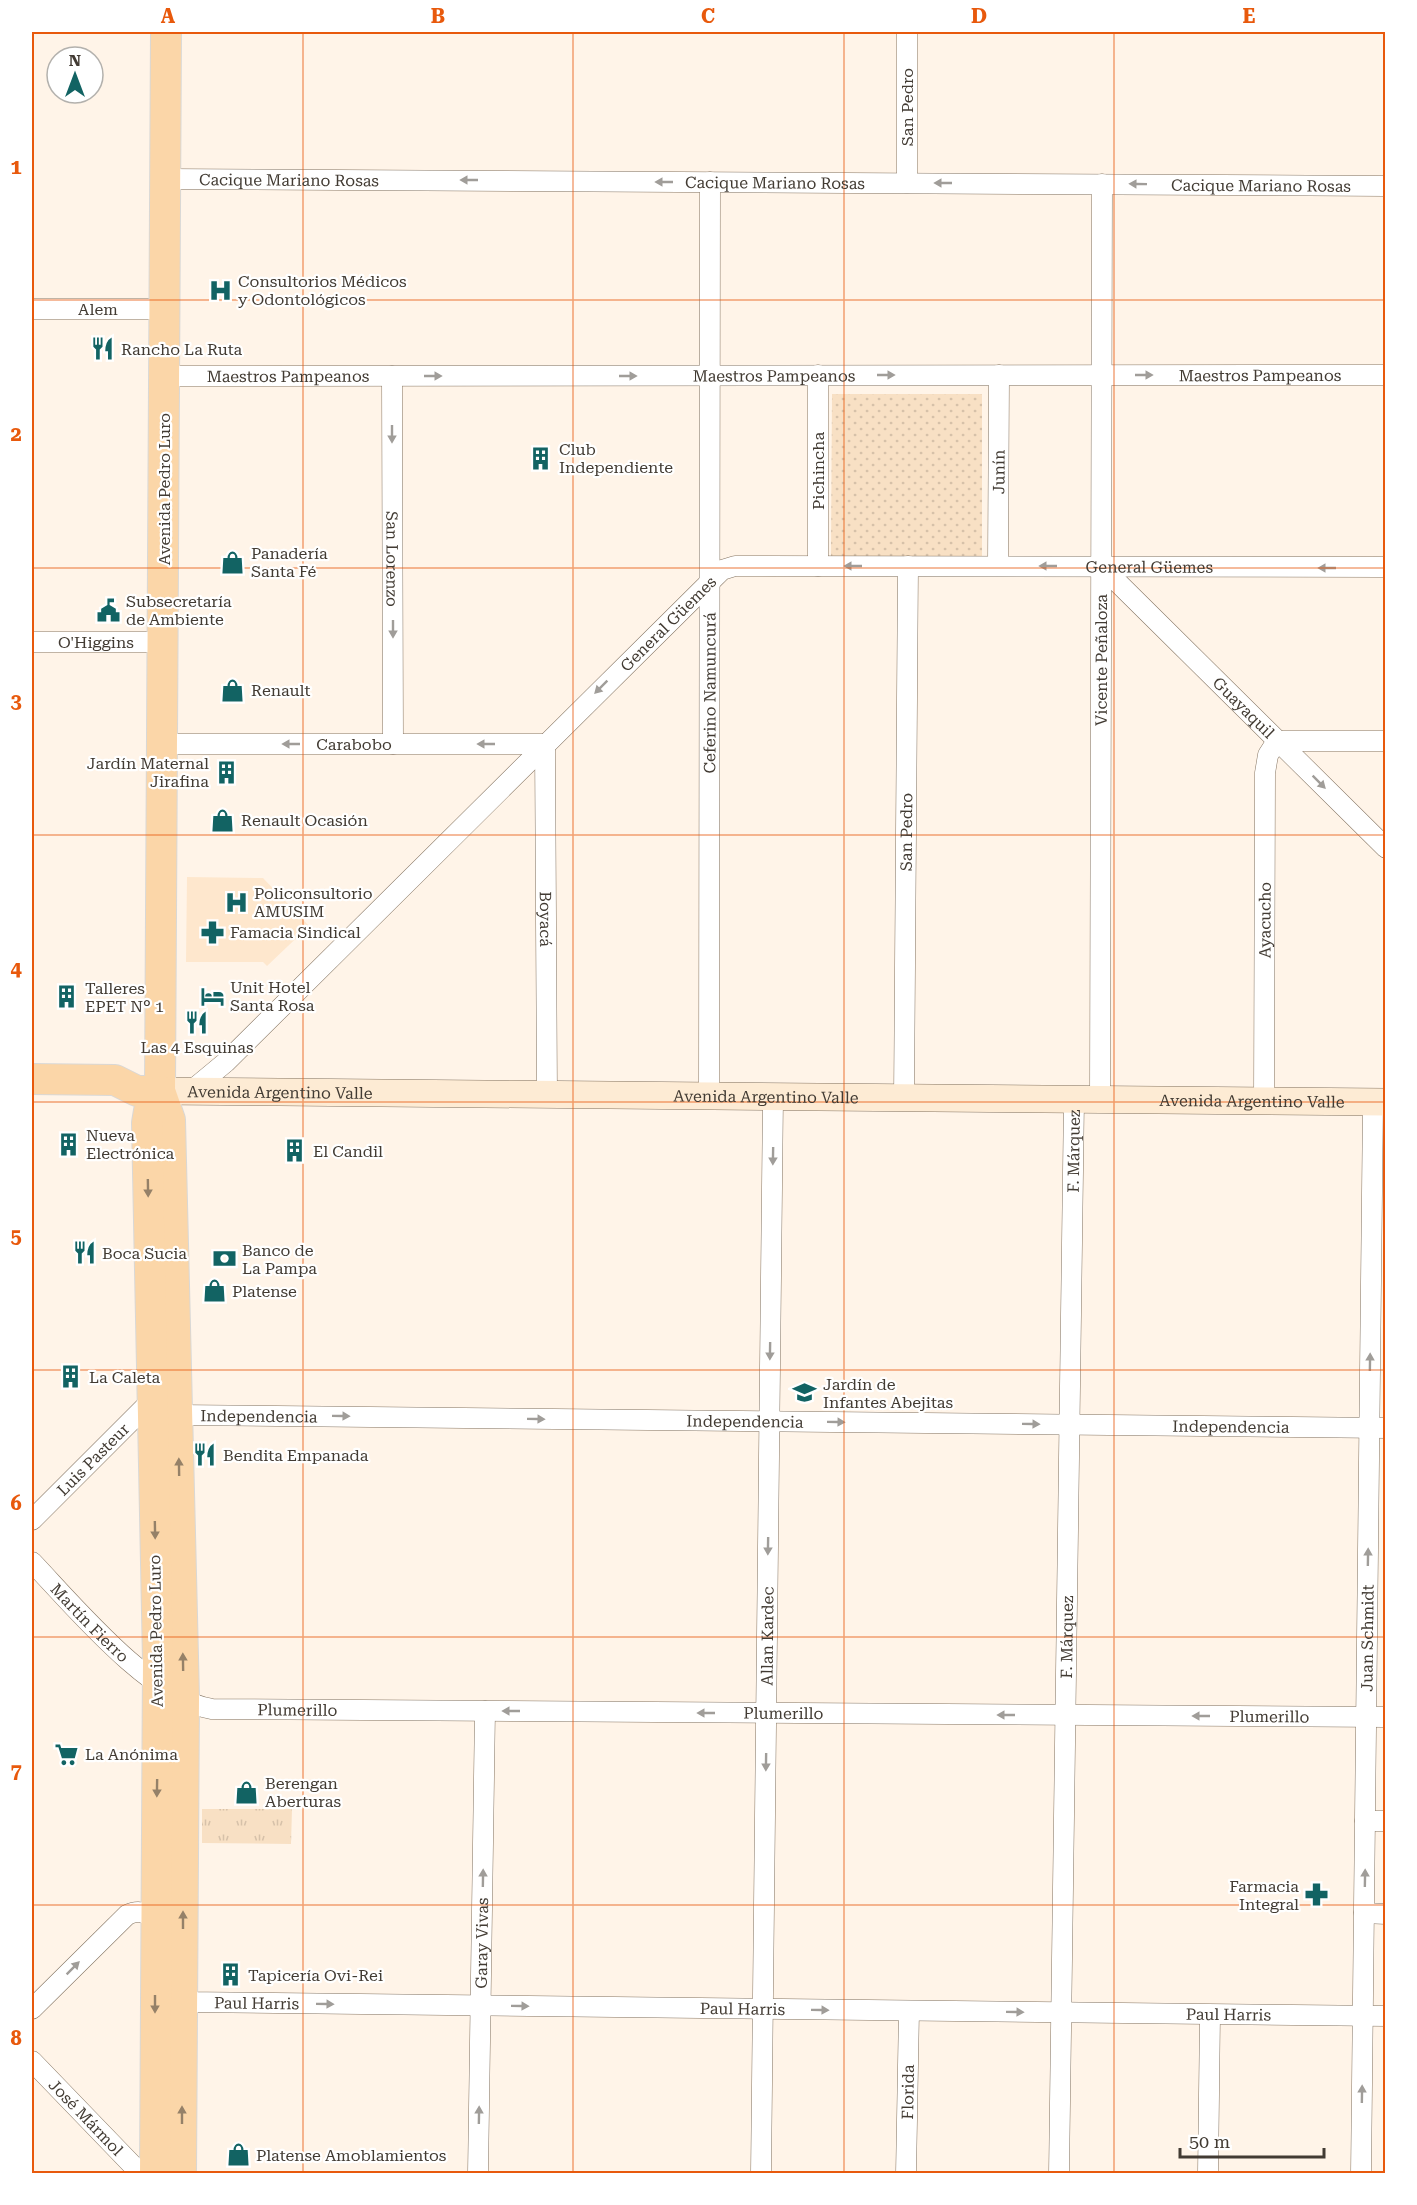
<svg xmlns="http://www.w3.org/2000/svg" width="1417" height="2205" viewBox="0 0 1417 2205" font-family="'Roboto Serif',serif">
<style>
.built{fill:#fee7cd}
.grass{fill:url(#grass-tufts)}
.park{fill:url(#park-dots)}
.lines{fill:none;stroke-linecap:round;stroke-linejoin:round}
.street-casing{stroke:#847462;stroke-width:21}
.secondary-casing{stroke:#847462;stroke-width:28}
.primary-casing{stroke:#d9d8d6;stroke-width:32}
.street{stroke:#fff;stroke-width:20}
.secondary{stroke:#fdebd4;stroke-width:27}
.primary{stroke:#fbd6a8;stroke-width:30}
.oneway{fill:#a09d99}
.oneway2{fill:#958168}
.grid{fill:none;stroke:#e8590c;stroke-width:1.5;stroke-opacity:0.55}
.labels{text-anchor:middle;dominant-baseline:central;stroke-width:4.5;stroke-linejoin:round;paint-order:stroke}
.street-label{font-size:16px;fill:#423b33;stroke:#fff}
.poi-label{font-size:16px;fill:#423b33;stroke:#fff;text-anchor:start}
.neatline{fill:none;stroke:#e8590c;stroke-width:2}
.grid-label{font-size:20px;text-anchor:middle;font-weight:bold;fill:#e8590c}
</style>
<defs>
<pattern id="grass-tufts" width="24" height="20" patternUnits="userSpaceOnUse" patternTransform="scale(1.5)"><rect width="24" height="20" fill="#f8e0c4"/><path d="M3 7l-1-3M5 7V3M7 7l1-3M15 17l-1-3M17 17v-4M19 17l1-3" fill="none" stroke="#d6c1a9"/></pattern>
<pattern id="park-dots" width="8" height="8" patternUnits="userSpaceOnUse" patternTransform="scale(1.5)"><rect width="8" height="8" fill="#f8e0c4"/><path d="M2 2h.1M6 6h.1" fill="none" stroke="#d6c1a9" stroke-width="1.8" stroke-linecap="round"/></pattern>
</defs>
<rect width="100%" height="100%" fill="#fff4e8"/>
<!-- built -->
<path class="built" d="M187,877L263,878L309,926L267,966L263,962H186Z"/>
<!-- grass -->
<path class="grass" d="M202,1809H292L291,1844L202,1843Z"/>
<!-- park -->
<path class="park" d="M832,394H982V557L831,556Z"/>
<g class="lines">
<defs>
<g id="street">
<path d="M907,32V183"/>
<path id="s1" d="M165,179L1386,186"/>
<path id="s2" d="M32,309H165"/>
<path id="s3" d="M164,376L1386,375"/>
<path id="s4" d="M392,376L393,744"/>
<path d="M818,566V375"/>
<path id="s5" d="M998,566L999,375"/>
<path id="s6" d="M1101,566L1386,848"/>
<path id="s7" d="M32,642H163"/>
<path d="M1277,741H1386"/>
<path id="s8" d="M162,744H545L547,1095"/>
<path id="s9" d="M191,1091L226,1062L722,570L735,566L1386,567"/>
<path id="s10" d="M709,1097L710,182"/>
<path id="s11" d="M904,1099L908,566"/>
<path id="s12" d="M1100,1101L1102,184"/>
<path id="s13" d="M1264,1103L1265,773L1268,755L1277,741"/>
<path id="s14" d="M177,1415L1386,1428"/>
<path id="s15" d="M32,1520L152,1400"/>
<path id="s16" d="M32,1562C73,1605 152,1700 212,1709L1386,1717"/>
<path d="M1365,1821H1386"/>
<path d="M1364,1913L1386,1914"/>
<path id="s17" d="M179,1991L182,2002L1386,2016"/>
<path d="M32,2009L127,1915C141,1908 153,1914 157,1929"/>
<path id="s18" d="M32,2061L141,2174"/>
<path id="s19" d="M478,2174L485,1711"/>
<path id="s20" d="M761,2174L773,1098"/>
<path id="s21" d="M906,2174L909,2011"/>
<path id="s22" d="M1059,2174L1074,1100"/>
<path d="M1208,2174L1210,2015"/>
<path id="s23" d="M1361,2174L1373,1104"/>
</g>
<g id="secondary">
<path id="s24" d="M160,1091L1386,1102"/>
</g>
<g id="primary">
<path d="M166,32L160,1091L170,1120L184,1698L181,2174"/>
<path d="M32,1079L115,1080L137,1091H160"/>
<path d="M155,2174L158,1661L147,1123L149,1111L160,1091"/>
</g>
</defs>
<!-- street casing -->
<use href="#street" class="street-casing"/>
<!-- secondary casing -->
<use href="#secondary" class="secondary-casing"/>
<!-- primary casing -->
<use href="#primary" class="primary-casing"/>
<!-- street -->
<use href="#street" class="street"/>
<!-- secondary -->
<use href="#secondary" class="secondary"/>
<!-- primary -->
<use href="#primary" class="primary"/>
</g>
<!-- one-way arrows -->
<defs><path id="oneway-solid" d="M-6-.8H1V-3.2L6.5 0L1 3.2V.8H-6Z" transform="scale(1.5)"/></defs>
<g class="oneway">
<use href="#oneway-solid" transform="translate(469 180) rotate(-180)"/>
<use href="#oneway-solid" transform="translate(664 182) rotate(-180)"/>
<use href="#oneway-solid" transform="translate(943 183) rotate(-180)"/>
<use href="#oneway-solid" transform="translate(1138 184) rotate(-179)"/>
<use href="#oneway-solid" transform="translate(886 375)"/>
<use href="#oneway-solid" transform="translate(1144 375)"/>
<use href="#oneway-solid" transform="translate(433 376)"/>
<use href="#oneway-solid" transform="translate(628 376)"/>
<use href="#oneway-solid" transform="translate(392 434) rotate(90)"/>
<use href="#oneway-solid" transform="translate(853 566) rotate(180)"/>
<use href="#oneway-solid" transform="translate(1048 566) rotate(180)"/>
<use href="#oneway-solid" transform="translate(1327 568) rotate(180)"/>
<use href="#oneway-solid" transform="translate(393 629) rotate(90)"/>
<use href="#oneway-solid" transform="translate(601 687) rotate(135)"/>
<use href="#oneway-solid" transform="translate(291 744) rotate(180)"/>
<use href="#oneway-solid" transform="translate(486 744) rotate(180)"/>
<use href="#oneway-solid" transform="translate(1319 782) rotate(45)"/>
<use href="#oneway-solid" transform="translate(773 1156) rotate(91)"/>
<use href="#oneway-solid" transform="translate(770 1351) rotate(91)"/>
<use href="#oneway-solid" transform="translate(1370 1362) rotate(-89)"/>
<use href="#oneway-solid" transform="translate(341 1416) rotate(1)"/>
<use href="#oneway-solid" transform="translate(536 1419) rotate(1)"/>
<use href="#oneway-solid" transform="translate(836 1422) rotate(1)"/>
<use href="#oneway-solid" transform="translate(1031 1424) rotate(1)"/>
<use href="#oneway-solid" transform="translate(768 1546) rotate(91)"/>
<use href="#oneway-solid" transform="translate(1368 1557) rotate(-89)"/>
<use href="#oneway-solid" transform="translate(511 1711) rotate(-180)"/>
<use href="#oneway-solid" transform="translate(706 1713) rotate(-180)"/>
<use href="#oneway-solid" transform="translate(1006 1715) rotate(-180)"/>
<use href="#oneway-solid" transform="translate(1201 1716) rotate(-180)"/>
<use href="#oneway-solid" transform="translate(766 1762) rotate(91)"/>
<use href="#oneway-solid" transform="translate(483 1878) rotate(-89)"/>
<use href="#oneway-solid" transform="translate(1365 1878) rotate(-89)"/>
<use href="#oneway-solid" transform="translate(73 1968) rotate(-45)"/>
<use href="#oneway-solid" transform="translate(325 2004) rotate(1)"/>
<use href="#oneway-solid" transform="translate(520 2006) rotate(1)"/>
<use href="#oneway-solid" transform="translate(820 2010) rotate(1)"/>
<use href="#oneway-solid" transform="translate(1015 2012) rotate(1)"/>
<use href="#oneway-solid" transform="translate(1362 2094) rotate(-89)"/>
<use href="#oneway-solid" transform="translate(479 2115) rotate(-89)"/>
</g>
<g class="oneway2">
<use href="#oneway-solid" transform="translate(148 1188) rotate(89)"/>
<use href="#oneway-solid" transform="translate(179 1467) rotate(-91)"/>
<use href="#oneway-solid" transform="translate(155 1530) rotate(89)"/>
<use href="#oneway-solid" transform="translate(183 1662) rotate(-91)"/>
<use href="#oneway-solid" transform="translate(157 1788) rotate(91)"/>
<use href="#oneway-solid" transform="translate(183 1920) rotate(-90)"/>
<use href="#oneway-solid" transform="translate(155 2004) rotate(90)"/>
<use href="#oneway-solid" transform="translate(182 2115) rotate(-90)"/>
</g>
<!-- grid -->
<path class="grid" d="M303,32V2174M573,32V2174M844,32V2174M1114,32V2174M32,300H1386M32,568H1386M32,835H1386M32,1102H1386M32,1370H1386M32,1637H1386M32,1905H1386"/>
<!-- icons -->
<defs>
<symbol id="hospital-bare" viewBox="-9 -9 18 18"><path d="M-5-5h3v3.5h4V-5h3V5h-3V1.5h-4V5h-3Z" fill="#126363" stroke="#fff" stroke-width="2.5" paint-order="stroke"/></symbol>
<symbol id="restaurant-bare" viewBox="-9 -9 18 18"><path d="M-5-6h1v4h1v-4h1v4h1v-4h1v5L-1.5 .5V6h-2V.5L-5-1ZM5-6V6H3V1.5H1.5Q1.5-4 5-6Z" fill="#126363" stroke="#fff" stroke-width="2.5" paint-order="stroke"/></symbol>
<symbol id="building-bare" viewBox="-9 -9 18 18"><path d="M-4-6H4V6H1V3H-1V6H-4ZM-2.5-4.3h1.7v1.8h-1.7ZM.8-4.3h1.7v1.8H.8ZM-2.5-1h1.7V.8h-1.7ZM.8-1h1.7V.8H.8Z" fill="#126363" stroke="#fff" stroke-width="2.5" paint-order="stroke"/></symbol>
<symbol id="shop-bare" viewBox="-9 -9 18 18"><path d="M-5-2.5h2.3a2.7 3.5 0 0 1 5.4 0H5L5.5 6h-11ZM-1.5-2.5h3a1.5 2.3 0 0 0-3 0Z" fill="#126363" stroke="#fff" stroke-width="2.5" paint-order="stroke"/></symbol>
<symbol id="civic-bare" viewBox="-9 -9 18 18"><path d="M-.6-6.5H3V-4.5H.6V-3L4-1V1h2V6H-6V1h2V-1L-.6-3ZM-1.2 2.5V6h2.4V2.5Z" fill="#126363" stroke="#fff" stroke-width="2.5" paint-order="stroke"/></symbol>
<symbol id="pharmacy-bare" viewBox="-9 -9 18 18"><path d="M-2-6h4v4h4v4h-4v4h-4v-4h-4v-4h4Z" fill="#126363" stroke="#fff" stroke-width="2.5" paint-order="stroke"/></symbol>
<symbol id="hotel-bare" viewBox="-9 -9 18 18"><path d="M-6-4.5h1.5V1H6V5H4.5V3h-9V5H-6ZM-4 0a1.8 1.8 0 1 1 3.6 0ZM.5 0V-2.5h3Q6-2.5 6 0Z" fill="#126363" stroke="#fff" stroke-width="2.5" paint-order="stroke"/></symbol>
<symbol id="bank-bare" viewBox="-9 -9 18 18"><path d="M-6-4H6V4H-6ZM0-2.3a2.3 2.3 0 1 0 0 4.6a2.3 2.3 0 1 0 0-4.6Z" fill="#126363" stroke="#fff" stroke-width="2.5" paint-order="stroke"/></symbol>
<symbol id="school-bare" viewBox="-9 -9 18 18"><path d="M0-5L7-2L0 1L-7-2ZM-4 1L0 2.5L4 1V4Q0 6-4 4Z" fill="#126363" stroke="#fff" stroke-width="2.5" paint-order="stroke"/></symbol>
<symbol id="supermarket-bare" viewBox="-9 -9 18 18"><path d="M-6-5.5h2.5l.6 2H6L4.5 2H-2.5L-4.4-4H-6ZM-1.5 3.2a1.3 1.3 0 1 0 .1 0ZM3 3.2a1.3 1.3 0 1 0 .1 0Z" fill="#126363" stroke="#fff" stroke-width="2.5" paint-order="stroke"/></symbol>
</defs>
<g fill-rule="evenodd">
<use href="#hospital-bare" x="204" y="274" width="33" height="33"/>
<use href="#restaurant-bare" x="86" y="332" width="33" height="33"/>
<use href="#building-bare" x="524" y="442" width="33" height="33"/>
<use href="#shop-bare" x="216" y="546" width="33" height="33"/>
<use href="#civic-bare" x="92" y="594" width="33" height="33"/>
<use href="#shop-bare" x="216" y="674" width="33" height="33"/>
<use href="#building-bare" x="210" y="756" width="33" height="33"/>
<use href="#shop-bare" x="206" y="804" width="33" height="33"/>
<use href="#hospital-bare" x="220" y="886" width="33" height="33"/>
<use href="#pharmacy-bare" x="196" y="916" width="33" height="33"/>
<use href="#hotel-bare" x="196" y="980" width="33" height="33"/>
<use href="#building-bare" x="50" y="980" width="33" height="33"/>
<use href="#restaurant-bare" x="180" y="1006" width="33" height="33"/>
<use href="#building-bare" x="52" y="1128" width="33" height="33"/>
<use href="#building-bare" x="278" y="1134" width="33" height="33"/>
<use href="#restaurant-bare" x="68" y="1236" width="33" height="33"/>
<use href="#bank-bare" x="208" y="1242" width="33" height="33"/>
<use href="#shop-bare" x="198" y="1274" width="33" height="33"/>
<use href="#building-bare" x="54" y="1360" width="33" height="33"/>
<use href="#school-bare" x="788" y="1376" width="33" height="33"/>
<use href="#restaurant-bare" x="188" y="1438" width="33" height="33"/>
<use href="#supermarket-bare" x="50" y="1738" width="33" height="33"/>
<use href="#shop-bare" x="230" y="1776" width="33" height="33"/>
<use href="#pharmacy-bare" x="1300" y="1878" width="33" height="33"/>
<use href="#building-bare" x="214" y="1958" width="33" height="33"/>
<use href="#shop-bare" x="222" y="2138" width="33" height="33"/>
</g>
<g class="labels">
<!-- street labels -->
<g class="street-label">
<text transform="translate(907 107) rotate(-90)">San Pedro</text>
<text stroke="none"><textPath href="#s1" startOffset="124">Cacique Mariano Rosas</textPath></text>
<text stroke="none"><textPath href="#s1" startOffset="610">Cacique Mariano Rosas</textPath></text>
<text stroke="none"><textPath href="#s1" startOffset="1096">Cacique Mariano Rosas</textPath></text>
<text stroke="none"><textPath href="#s2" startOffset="66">Alem</textPath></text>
<text stroke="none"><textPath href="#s3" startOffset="1096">Maestros Pampeanos</textPath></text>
<text stroke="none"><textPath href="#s3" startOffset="124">Maestros Pampeanos</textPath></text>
<text stroke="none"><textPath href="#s3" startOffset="610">Maestros Pampeanos</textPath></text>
<text transform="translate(818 471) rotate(-90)">Pichincha</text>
<text stroke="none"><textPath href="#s5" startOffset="94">Junín</textPath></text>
<text transform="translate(164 489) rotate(-90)">Avenida Pedro Luro</text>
<text stroke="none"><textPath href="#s4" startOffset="183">San Lorenzo</textPath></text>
<text stroke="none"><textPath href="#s9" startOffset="1172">General Güemes</textPath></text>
<text stroke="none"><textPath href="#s9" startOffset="668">General Güemes</textPath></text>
<text stroke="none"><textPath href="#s7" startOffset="64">O'Higgins</textPath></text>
<text stroke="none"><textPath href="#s12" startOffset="441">Vicente Peñaloza</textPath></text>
<text stroke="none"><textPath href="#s10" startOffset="404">Ceferino Namuncurá</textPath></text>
<text stroke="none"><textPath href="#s6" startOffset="201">Guayaquil</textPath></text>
<text stroke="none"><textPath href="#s8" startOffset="192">Carabobo</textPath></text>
<text stroke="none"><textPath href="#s11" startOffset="267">San Pedro</textPath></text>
<text stroke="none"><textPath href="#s8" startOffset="558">Boyacá</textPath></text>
<text stroke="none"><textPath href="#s13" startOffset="183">Ayacucho</textPath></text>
<text stroke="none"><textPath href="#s24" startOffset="120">Avenida Argentino Valle</textPath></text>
<text stroke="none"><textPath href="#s24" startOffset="606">Avenida Argentino Valle</textPath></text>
<text stroke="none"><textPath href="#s24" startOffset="1092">Avenida Argentino Valle</textPath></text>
<text stroke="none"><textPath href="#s22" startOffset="1023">F. Márquez</textPath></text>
<text stroke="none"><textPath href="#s14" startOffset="82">Independencia</textPath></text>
<text stroke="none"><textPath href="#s14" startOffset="568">Independencia</textPath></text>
<text stroke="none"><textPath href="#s14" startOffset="1054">Independencia</textPath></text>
<text stroke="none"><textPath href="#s15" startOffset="86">Luis Pasteur</textPath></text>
<text stroke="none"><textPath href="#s16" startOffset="84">Martín Fierro</textPath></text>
<text transform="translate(156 1631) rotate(-91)">Avenida Pedro Luro</text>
<text stroke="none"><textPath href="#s20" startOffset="538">Allan Kardec</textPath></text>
<text stroke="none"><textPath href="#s22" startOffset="537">F. Márquez</textPath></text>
<text stroke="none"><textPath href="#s23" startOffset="536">Juan Schmidt</textPath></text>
<text stroke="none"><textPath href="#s16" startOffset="321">Plumerillo</textPath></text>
<text stroke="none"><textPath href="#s16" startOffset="807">Plumerillo</textPath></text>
<text stroke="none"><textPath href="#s16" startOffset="1293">Plumerillo</textPath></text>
<text stroke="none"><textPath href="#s19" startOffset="231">Garay Vivas</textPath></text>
<text stroke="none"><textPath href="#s17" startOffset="86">Paul Harris</textPath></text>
<text stroke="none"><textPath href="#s17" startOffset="572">Paul Harris</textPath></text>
<text stroke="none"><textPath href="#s17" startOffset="1058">Paul Harris</textPath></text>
<text stroke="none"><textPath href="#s21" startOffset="82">Florida</textPath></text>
<text stroke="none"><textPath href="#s18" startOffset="78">José Mármol</textPath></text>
</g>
<!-- poi labels -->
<g class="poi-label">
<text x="238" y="281">Consultorios Médicos<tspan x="238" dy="18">y Odontológicos</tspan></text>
<text x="121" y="349">Rancho La Ruta</text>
<text x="559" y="449">Club<tspan x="559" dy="18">Independiente</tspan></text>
<text x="251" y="553">Panadería<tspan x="251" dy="18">Santa Fé</tspan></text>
<text x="126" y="601">Subsecretaría<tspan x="126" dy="18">de Ambiente</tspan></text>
<text x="251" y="690">Renault</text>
<text x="209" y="763" text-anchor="end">Jardín Maternal<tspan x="209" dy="18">Jirafina</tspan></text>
<text x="241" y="820">Renault Ocasión</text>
<text x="254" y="893">Policonsultorio<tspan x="254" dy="18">AMUSIM</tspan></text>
<text x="230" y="932">Famacia Sindical</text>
<text x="230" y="987">Unit Hotel<tspan x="230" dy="18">Santa Rosa</tspan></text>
<text x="85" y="988">Talleres<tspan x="85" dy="18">EPET N° 1</tspan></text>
<text x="197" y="1047" text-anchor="middle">Las 4 Esquinas</text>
<text x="86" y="1135">Nueva<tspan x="86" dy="18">Electrónica</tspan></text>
<text x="313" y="1151">El Candil</text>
<text x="242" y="1250">Banco de<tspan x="242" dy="18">La Pampa</tspan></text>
<text x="102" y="1253">Boca Sucia</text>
<text x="232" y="1291">Platense</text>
<text x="89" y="1377">La Caleta</text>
<text x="823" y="1384">Jardín de<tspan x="823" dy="18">Infantes Abejitas</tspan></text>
<text x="223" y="1455">Bendita Empanada</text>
<text x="85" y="1754">La Anónima</text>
<text x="265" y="1783">Berengan<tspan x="265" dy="18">Aberturas</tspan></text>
<text x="1299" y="1886" text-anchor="end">Farmacia<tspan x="1299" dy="18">Integral</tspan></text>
<text x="248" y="1975">Tapicería Ovi-Rei</text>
<text x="256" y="2155">Platense Amoblamientos</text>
</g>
</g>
<!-- border -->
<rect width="1417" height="2205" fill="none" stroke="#ffffff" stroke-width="66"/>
<!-- north arrow -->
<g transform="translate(75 75)"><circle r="28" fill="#ffffff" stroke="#b3b1ad" stroke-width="1.5"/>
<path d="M0-4.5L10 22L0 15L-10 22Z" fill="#126363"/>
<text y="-9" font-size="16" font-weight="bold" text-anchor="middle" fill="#423b33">N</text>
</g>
<!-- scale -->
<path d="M1180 2148v9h144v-9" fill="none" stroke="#423b33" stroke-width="3"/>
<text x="1189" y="2148" font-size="18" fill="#423b33" stroke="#ffffff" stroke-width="4.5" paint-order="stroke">50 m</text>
<rect x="33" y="33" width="1351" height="2139" class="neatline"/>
<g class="grid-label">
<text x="168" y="23">A</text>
<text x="438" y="23">B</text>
<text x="708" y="23">C</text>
<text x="979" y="23">D</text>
<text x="1249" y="23">E</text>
<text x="16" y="174">1</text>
<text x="16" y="441">2</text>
<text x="16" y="708">3</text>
<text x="16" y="976">4</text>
<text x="16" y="1243">5</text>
<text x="16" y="1510">6</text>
<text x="16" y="1778">7</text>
<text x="16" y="2045">8</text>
</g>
</svg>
